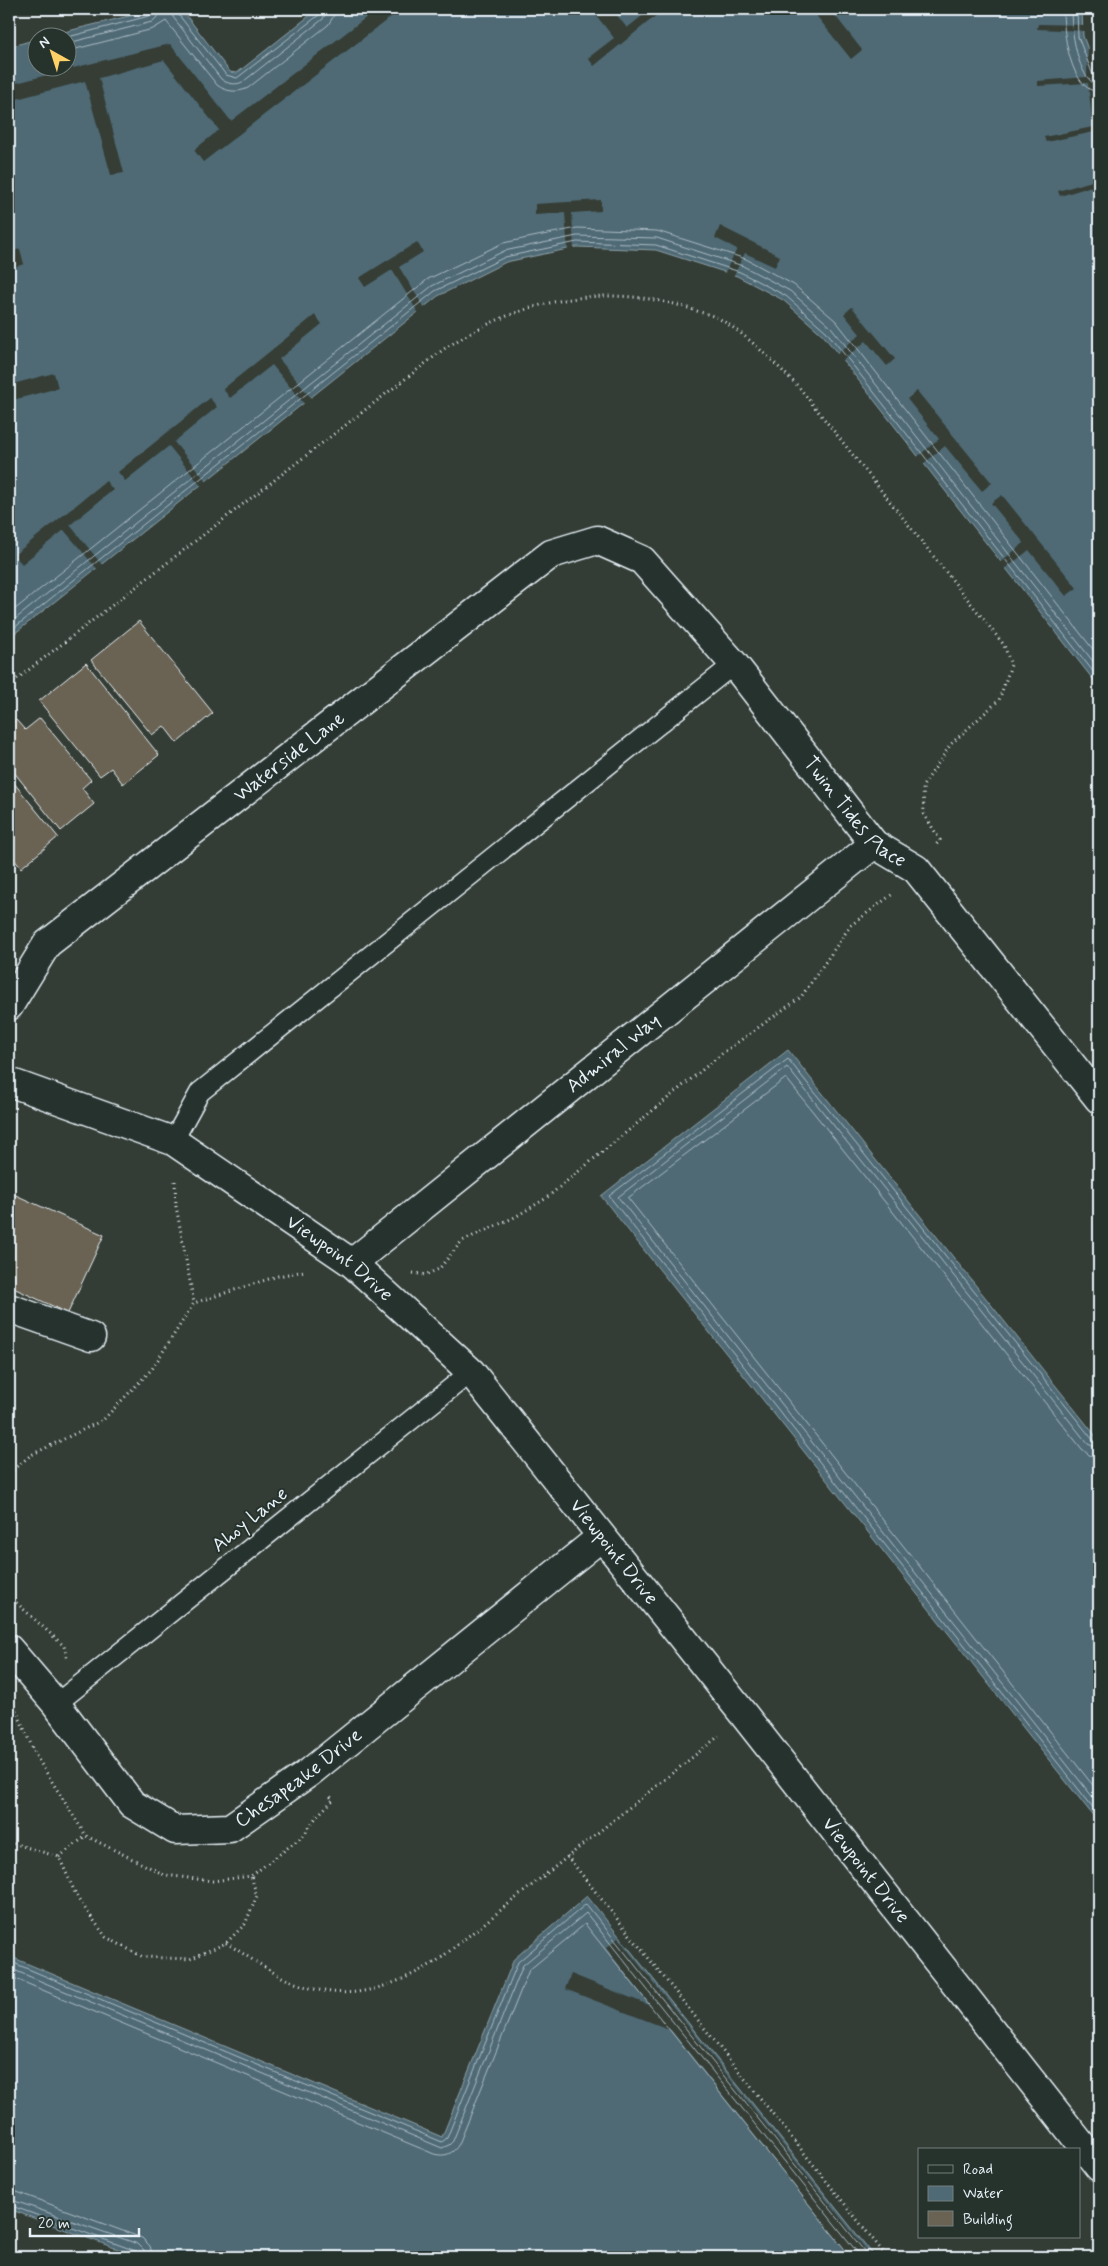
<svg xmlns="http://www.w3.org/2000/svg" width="1108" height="2266" viewBox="0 0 1108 2266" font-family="Mynerve,sans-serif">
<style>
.water{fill:#4f6a75;stroke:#8ca0a9}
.pier{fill:#343d35}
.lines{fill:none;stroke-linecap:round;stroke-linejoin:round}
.shore{stroke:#abbbc4;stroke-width:1}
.building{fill:#6a6353;stroke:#e8f1f8}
.service-casing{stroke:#e8f1f8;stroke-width:22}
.minor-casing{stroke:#e8f1f8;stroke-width:31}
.path{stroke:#e8f1f8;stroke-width:3;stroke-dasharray:1 4;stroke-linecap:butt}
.service{stroke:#26332d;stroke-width:19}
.minor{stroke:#26332d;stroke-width:28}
.labels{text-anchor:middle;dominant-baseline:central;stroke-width:4;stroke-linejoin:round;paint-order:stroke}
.street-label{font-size:20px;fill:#e8f1f8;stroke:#26332d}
</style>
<rect width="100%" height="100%" fill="#343d35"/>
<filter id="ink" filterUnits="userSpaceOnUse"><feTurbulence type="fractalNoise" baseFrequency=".02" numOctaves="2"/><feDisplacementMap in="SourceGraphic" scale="10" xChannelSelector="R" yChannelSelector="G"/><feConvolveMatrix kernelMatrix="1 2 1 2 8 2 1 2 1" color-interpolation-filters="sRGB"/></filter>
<g filter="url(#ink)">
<!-- water -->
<g class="water">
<path d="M157,9L182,10L230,72L237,73L318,9H1082L1083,36L1099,79V687L823,335L783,300L737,276L656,250L577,247L506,262L438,296L9,638V47L37,39L38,68H68V38L44,37Z"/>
<path d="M788,1050L1099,1440V1823L601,1196Z"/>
<path d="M587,1896L875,2257H139L9,2209V1956L442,2137L514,1959Z"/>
</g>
<!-- pier -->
<g class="pier">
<path d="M377,9H401L203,162L194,150L219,130L164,60L99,78L124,173L111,175L85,81L9,101V85L66,70L65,68H68V47L73,68L170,44L231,121Z"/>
<path d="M591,9H612L627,28L651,9L663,10L594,66L588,58L614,38Z"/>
<path d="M811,9H830L862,50L851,59Z"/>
<path d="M1038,24L1085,25V31L1037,29Z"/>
<path d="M1088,41L1098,69L1099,151L1094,132L1046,142L1044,137L1093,127L1088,83L1038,86V81L1087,77Z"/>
<path d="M1099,179V184L1060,196L1058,191Z"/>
<path d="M601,200V211L572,213L574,250L568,252L565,213L535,215V204Z"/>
<path d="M720,226L780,256L775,267L745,253L733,277L724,274L737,249L715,238Z"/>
<path d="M417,242L423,252L399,267L425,309L419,314L392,270L365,287L359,278Z"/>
<path d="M20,249L24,264L9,269V252Z"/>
<path d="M852,307L895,359L887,366L866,341L841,362L836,355L860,334L844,314Z"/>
<path d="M315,315L322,324L279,359L312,399L305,405L272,365L230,398L223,389Z"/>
<path d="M54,373L58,388L9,401V385Z"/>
<path d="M917,391L992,483L982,491L945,446L922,465L916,458L939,439L907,399Z"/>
<path d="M210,398L217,407L174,442L208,483L202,487L169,446L125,481L118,472Z"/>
<path d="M106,481L113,490L70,525L103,566L98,570L64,530L22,564L14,555Z"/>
<path d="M1002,495L1077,588L1066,596L1029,550L1004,570L999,563L1024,543L991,503Z"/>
<path d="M618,1938L872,2257H851L671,2030L565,1989L571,1974L651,2006L606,1948Z"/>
</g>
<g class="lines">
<!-- shore -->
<g class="shore">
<path d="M171,9L173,17L221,79C227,84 237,86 244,81L323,19L327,9"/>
<path d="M177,9L178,14L226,75L237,78L319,15L321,9"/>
<path d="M1063,9C1063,31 1070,91 1099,92"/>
<path d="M1071,9C1071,26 1077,83 1099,85"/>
<path d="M1077,9L1078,37L1093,75L1099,78"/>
<path d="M64,38L149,16L152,13L153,9"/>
<path d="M68,43L152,22L157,17L159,9"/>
<path d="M68,51L153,29L166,21L217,85C226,92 238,93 248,88L328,25L333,17L335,9"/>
<path d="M9,614L428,279L503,243L577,228L657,231L746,259L794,285L836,321L1099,657"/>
<path d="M9,624L432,286L504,251L577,236L657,238L743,266L790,291L831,327L1099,669"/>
<path d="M9,632L435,291L505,257L577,242L656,245L740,272L786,296L826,331L1099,679"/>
<path d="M1099,1443L1093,1440L788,1059L609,1196L1099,1815"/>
<path d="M1099,1449L1088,1444L787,1067L618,1197L1099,1805"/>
<path d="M1099,1457L1089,1455L1082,1449L786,1078L628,1198L1099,1793"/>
<path d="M9,1961L442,2142L447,2138L518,1962L586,1904L869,2257"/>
<path d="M9,1968L442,2148L449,2145L453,2141L523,1965L586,1913L861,2257"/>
<path d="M9,1976L434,2154C445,2157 453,2154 459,2144L529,1970L585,1924L851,2257"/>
<path d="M9,2191L17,2192L142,2238L150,2246L153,2257"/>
<path d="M9,2199L138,2244L144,2250L145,2257"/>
<path d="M9,2205L136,2251L139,2257"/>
</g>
</g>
<!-- building -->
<g class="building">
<path d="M139,621L213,713L177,743L164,726L152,735L91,660Z"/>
<path d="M86,663L159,755L123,784L111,768L100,776L39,701Z"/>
<path d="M40,718L91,780L82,788L94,804L61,831L9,766V726L16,720L25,730Z"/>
<path d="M9,777L58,837L21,868L9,853Z"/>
<path d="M9,1192L104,1235L68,1313L9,1286Z"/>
</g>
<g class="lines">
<defs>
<g id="service">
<path d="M173,1141L200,1092L734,664"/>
<path d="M56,1704L471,1372"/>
</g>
<g id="minor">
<path id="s1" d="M9,1006L47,944L551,554L597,540L642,560L734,664L874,844L916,869L1099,1099"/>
<path id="s2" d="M9,1082L173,1141L352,1263L471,1372L744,1715L1099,2167"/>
<path id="s3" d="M352,1263L874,844"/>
<path d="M9,1308L91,1337"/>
<path id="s4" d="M9,1649L56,1704L132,1804L175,1830L230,1828L310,1772L601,1537"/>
</g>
</defs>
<!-- service casing -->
<use href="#service" class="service-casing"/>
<!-- minor casing -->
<use href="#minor" class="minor-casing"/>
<!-- path -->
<g class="path">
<path d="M9,685L444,349C518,300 606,281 691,309C701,313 715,315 723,321C751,338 775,364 798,386L1004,645L1011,665L999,700L951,744L923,786L924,814L940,840L936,845"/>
<path d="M175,1181L176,1206L194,1303"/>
<path d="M413,1273L425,1275L439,1269L462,1241L515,1217L545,1199L724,1052L801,997L851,925L894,893"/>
<path d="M9,1473L31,1455L103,1420L152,1369L194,1303L278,1276L304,1271"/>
<path d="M9,1596L64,1646L67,1658"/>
<path d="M16,1710L36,1756L86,1836L165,1875L213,1881L251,1876L303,1836L317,1816L333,1800L330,1796"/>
<path d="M9,1842L59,1857L78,1899L106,1937L143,1957L190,1959L226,1943L245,1924L257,1896L251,1876"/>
<path d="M567,1856L887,2257"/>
<path d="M59,1857L86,1836"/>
<path d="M226,1943C246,1955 267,1970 288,1980C345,2005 387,1990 437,1961L719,1736"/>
</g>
<!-- service -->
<use href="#service" class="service"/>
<!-- minor -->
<use href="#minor" class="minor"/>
</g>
</g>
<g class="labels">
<!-- street labels -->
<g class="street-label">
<text stroke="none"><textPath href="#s1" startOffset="379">Waterside Lane</textPath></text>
<text stroke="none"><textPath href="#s1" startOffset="1138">Twin Tides Place</textPath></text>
<text stroke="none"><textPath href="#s3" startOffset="335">Admiral Way</textPath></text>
<text stroke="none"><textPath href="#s2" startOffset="378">Viewpoint Drive</textPath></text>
<text transform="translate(250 1520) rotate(-39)">Ahoy Lane</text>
<text stroke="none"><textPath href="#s2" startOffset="782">Viewpoint Drive</textPath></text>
<text stroke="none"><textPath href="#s4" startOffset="388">Chesapeake Drive</textPath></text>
<text stroke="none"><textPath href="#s2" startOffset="1188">Viewpoint Drive</textPath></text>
</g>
</g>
<!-- margin -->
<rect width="1108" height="2266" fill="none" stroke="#26332d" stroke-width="30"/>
<rect x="15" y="15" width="1078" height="2236" fill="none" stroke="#e8f1f8" stroke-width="2" filter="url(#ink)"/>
<!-- legend -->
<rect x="918" y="2148" width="162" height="90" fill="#26332d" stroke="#747f7e"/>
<rect x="928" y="2165" width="25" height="8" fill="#26332d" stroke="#747f7e"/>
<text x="963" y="2174" font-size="15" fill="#e8f1f8">Road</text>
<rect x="928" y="2186" width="25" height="15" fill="#4f6a75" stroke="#747f7e"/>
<text x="963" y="2198" font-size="15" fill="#e8f1f8">Water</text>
<rect x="928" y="2211" width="25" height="15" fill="#6a6353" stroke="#747f7e"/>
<text x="963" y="2224" font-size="15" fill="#e8f1f8">Building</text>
<!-- north arrow -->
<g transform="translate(52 52) rotate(321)"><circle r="24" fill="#26332d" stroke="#747f7e"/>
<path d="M0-4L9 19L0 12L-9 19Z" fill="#ffd166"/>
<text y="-8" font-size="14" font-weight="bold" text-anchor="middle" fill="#e8f1f8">N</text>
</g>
<!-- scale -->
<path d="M30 2228v8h109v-8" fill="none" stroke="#e8f1f8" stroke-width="2.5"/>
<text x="38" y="2228" font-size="15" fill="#e8f1f8" stroke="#26332d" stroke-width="4" paint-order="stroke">20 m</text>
</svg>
